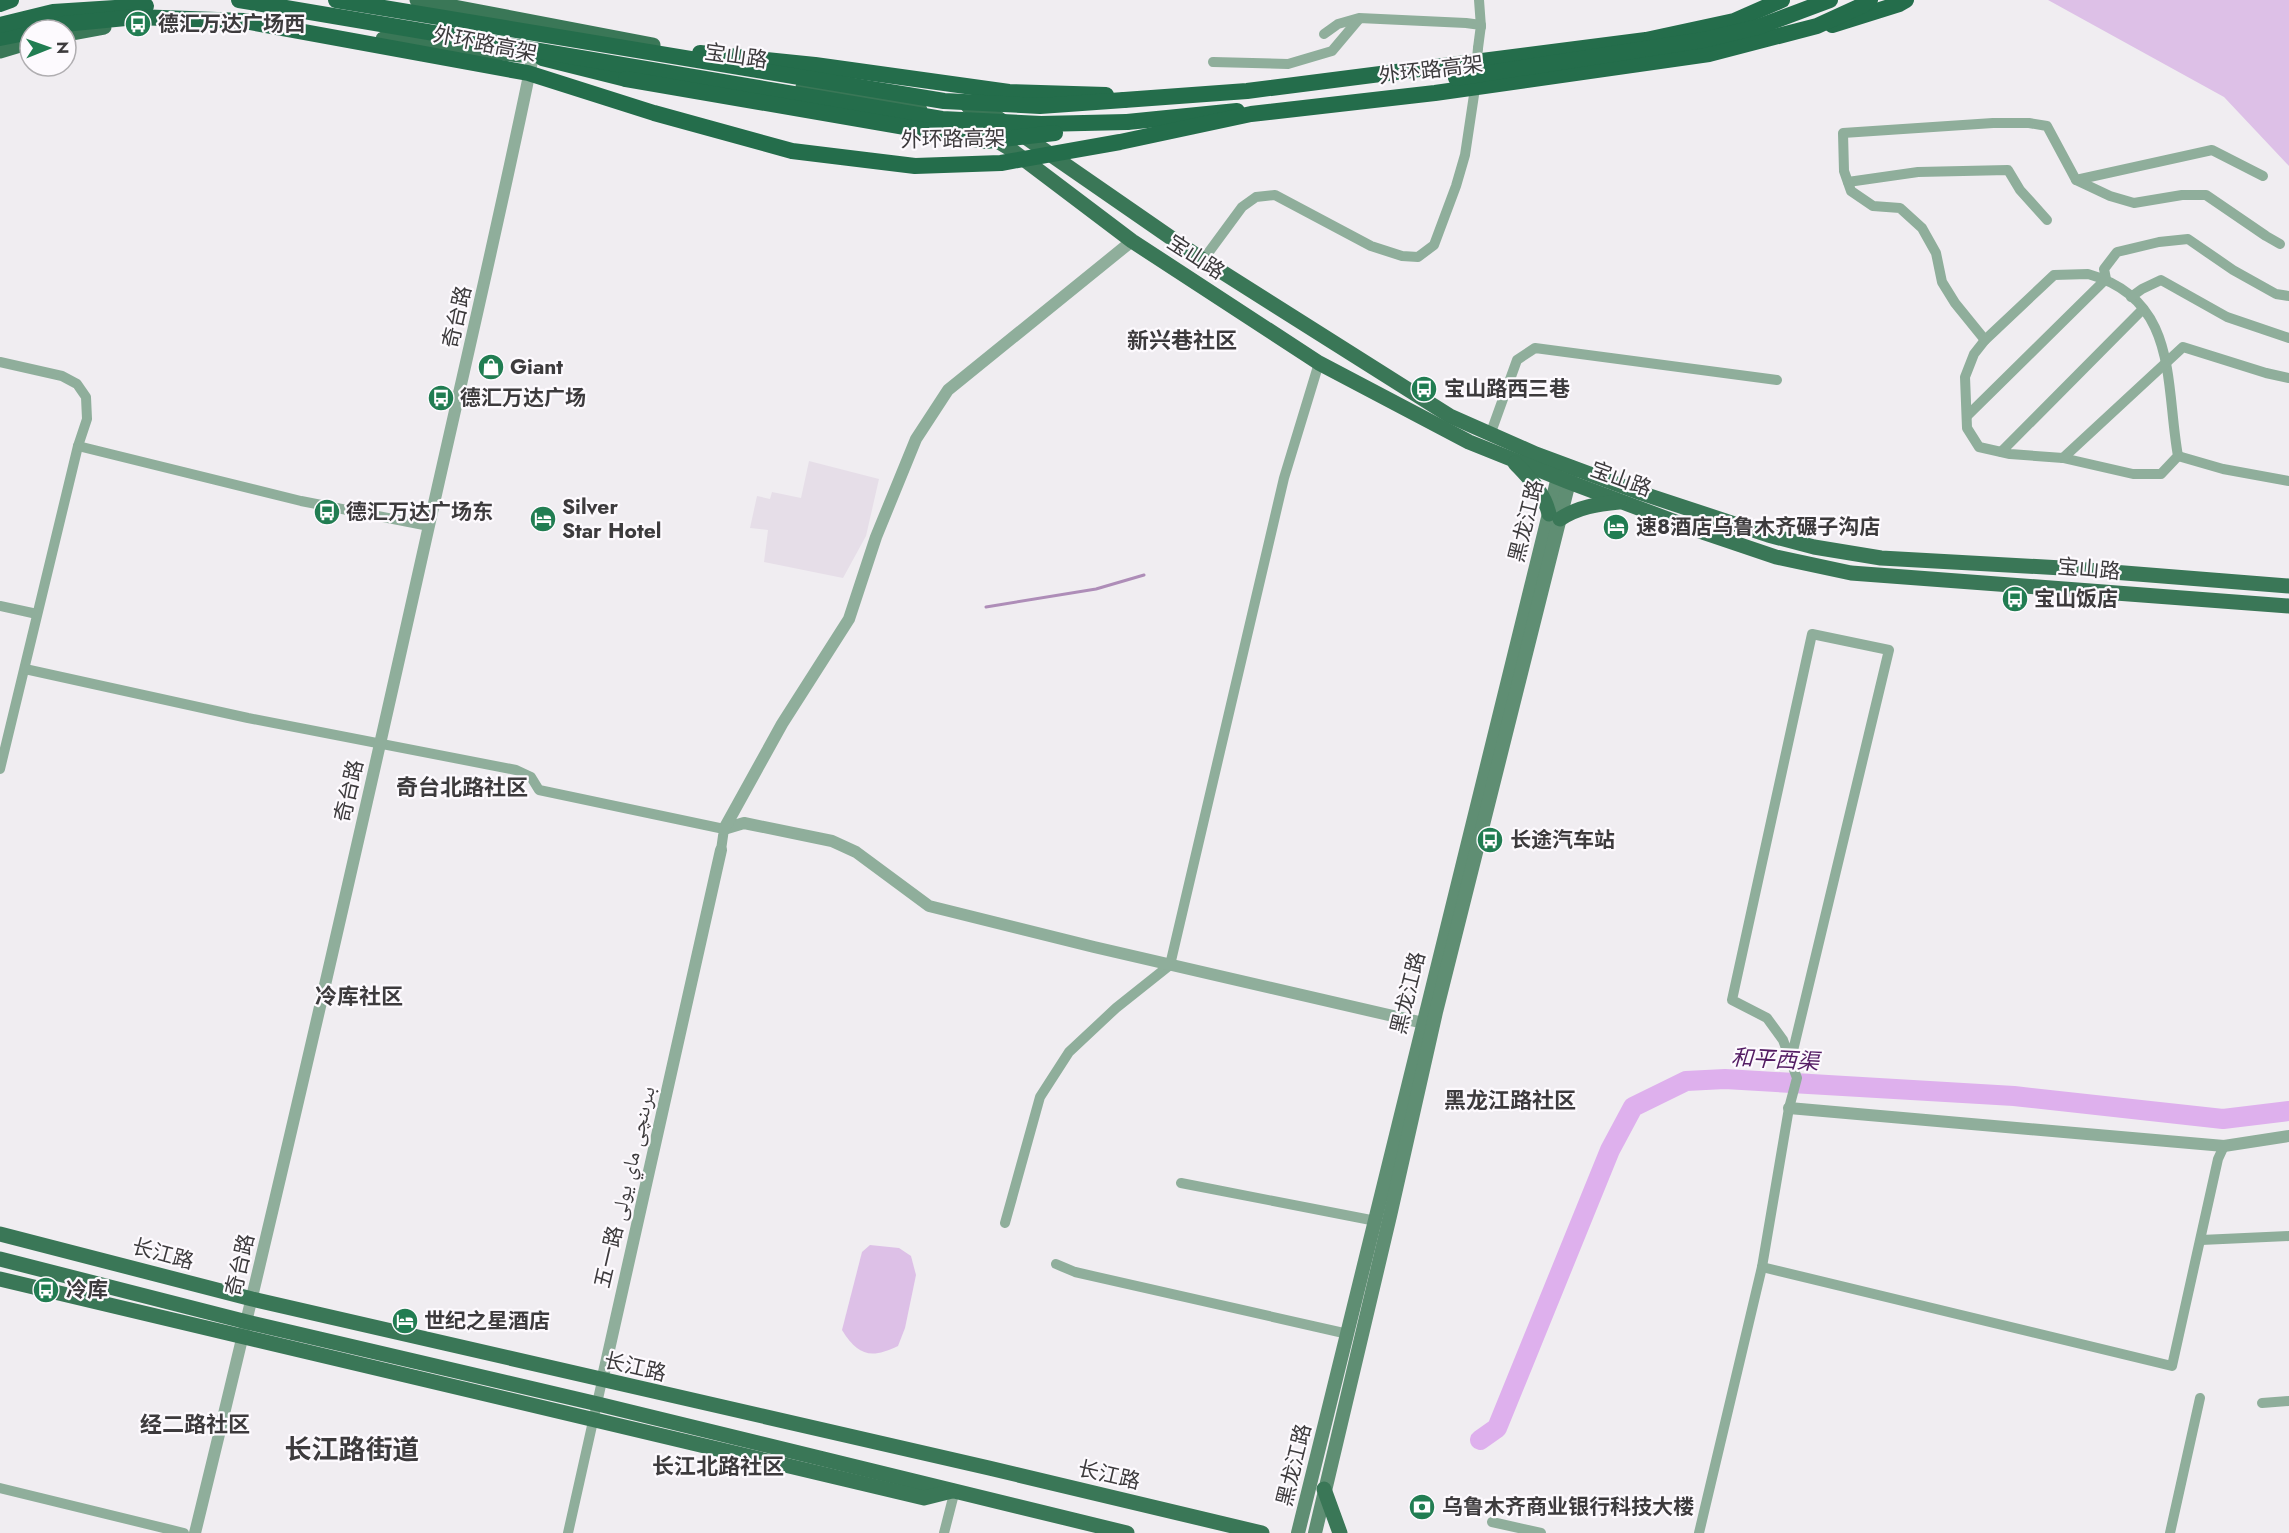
<svg xmlns="http://www.w3.org/2000/svg" width="2289" height="1533" viewBox="0 0 2289 1533" font-family="Jost,'Noto Naskh Arabic','Noto Sans SC',sans-serif">
<style>
.built{fill:#e6dee8}
.green{fill:#ddc0e7}
.lines{fill:none;stroke-linecap:round;stroke-linejoin:round}
.stream{stroke:#ae8db8;stroke-width:3}
.river{stroke:#deb0ed;stroke-width:20}
.minor{stroke:#8fae9b;stroke-width:10}
.tertiary{stroke:#8fae9b;stroke-width:12}
.secondary{stroke:#5f8e73;stroke-width:14}
.primary{stroke:#3a7757;stroke-width:15}
.trunk{stroke:#246d4b;stroke-width:16}
.minor-bridge{stroke:#8fae9b;stroke-width:10}
.trunk-bridge{stroke:#246d4b;stroke-width:16}
.labels{text-anchor:middle;dominant-baseline:central;stroke-width:4.5;stroke-linejoin:round;paint-order:stroke}
.poi-label{font-size:21px;font-weight:bold;fill:#3d3b3d;stroke:#fdfafe;text-anchor:start}
.street-label{font-size:21px;fill:#3d3b3d;stroke:#fdfafe}
.neighbourhood-label{font-size:22px;font-weight:bold;fill:#3d3b3d;stroke:#fdfafe}
.water-label{font-size:22px;font-style:italic;fill:#531c63;stroke:#fdfafe}
.district-label{font-size:27px;font-weight:bold;fill:#3d3b3d;stroke:#fdfafe}
</style>
<rect width="100%" height="100%" fill="#f0edf1"/>
<!-- built -->
<path class="built" d="M809,461L879,479L866,536L843,578L764,562L768,530L750,528L757,496L770,499L772,492L801,498Z"/>
<!-- green -->
<g class="green">
<path d="M2048,0H2289V166L2224,97Z"/>
<path d="M870,1245L899,1248L911,1256L916,1275L905,1328L898,1346C871,1359 858,1356 842,1330L862,1252Z"/>
</g>
<g class="lines">
<!-- stream -->
<path class="stream" d="M986,607L1096,589L1144,575"/>
<!-- river -->
<path class="river" d="M1480,1440L1497,1428L1610,1150L1633,1107L1686,1081L1725,1079L2014,1096L2223,1119L2289,1111"/>
<!-- minor -->
<g class="minor">
<path d="M1479,0L1481,27"/>
<path d="M1324,34L1338,24L1359,18L1466,23L1481,25L1478,48"/>
<path d="M1213,62L1288,64L1332,51L1359,19"/>
<path d="M2076,180L2212,150L2263,176"/>
<path d="M1848,182L1918,172L2008,170L2020,190L2047,220"/>
<path d="M1203,260L1242,207L1256,197L1275,195L1371,246L1402,256L1418,257L1434,245L1456,186L1465,155L1474,95"/>
<path d="M2088,274C2179,299 2165,384 2178,456L2161,474H2133L2063,458L2010,454L1979,447L1967,428L1965,377L1974,354L1985,340L2054,275Z"/>
<path d="M2131,297L2142,289L2161,280L2227,317L2289,338"/>
<path d="M1985,340L1955,303L1942,282L1936,253L1922,228L1900,208L1873,206L1851,191L1844,171L1843,133L1993,123H2029L2047,126L2076,180L2110,196L2134,203L2182,195H2206L2266,236L2280,244"/>
<path d="M0,362L62,376L77,384L86,397L87,419L78,446L0,769"/>
<path d="M1967,416L2106,279L2104,269L2117,252L2159,242L2188,239L2233,270L2276,294L2289,296"/>
<path d="M1490,435L1517,360L1535,348L1777,380"/>
<path d="M78,446L301,501L429,526"/>
<path d="M2001,452L2143,309"/>
<path d="M2178,456L2223,469L2289,481"/>
<path d="M2063,458L2183,347L2266,373L2289,378"/>
<path d="M0,606L37,614"/>
<path d="M25,669L248,718L516,770L531,777L539,790L724,829L721,850"/>
<path d="M1181,1183L1376,1221"/>
<path d="M1005,1223L1040,1097L1069,1052L1116,1008L1170,965L1284,478L1319,363"/>
<path d="M2201,1240L2289,1236"/>
<path d="M1056,1264L1075,1272L1348,1334"/>
<path d="M1762,1267L2172,1366L2218,1159L2224,1146"/>
<path d="M2262,1403L2289,1401"/>
<path d="M0,1488L184,1533"/>
<path d="M1492,1522L1541,1533"/>
<path d="M568,1533L602,1381"/>
<path d="M944,1533L955,1490"/>
<path d="M1699,1533L1762,1267L1789,1108L1797,1078L1783,1040L1767,1018L1732,1000L1812,634L1889,650L1791,1059"/>
<path d="M2170,1533L2200,1398"/>
</g>
<!-- tertiary -->
<g class="tertiary">
<path d="M724,829L744,823L832,841L856,852L929,906L1094,947L1432,1025"/>
<path d="M724,829L782,724L849,619L876,537L916,439L948,390L1132,241"/>
<path d="M1789,1108L2224,1146L2289,1136"/>
<path d="M602,1381L721,850"/>
<path d="M195,1533C276,1203 352,871 426,539C462,378 500,218 533,56"/>
</g>
<!-- secondary -->
<g class="secondary">
<path d="M1298,1533L1560,469"/>
<path d="M1315,1533L1390,1216L1436,1012L1571,474"/>
</g>
<!-- primary -->
<g class="primary">
<path d="M417,0L653,45"/>
<path d="M66,34L104,27"/>
<path d="M383,39L520,55"/>
<path d="M0,51L30,42"/>
<path d="M803,87L893,101L920,110"/>
<path d="M968,106L989,112L1203,260L1450,416L1536,454L1641,493L1768,535L1814,547L1881,558L2062,568L2289,586"/>
<path d="M954,122L981,131L1009,148L1132,241L1319,363L1469,442L1569,482L1705,533L1776,557L1851,573L2289,606"/>
<path d="M1515,463C1530,479 1544,492 1549,514"/>
<path d="M1560,519C1578,507 1598,504 1619,502"/>
<path d="M0,1234L252,1299L989,1468L1262,1533"/>
<path d="M0,1259L247,1322L598,1404L1127,1533"/>
<path d="M0,1279L924,1498L952,1491"/>
<path d="M1324,1489L1340,1533"/>
</g>
<!-- trunk -->
<g class="trunk">
<path d="M0,4L11,0"/>
<path d="M1832,25L1899,4L1906,0"/>
<path d="M0,38L30,32"/>
<path d="M700,53L815,65L1009,92L1106,95"/>
<path d="M542,58L626,79"/>
<path d="M1124,100L1247,91L1646,40L1734,21L1782,0"/>
<path d="M1127,122L1237,111"/>
</g>
<!-- minor-bridge -->
<path class="minor-bridge" d="M1475,80L1478,48"/>
<!-- trunk-bridge -->
<g class="trunk-bridge">
<path d="M239,0L942,119L1041,124L1127,122"/>
<path d="M336,0L944,101L1040,106L1124,100"/>
<path d="M0,25L53,12L146,6"/>
<path d="M37,30L64,24L136,17L244,21L528,73L654,113L792,151L915,166L1001,163L1120,142L1251,114L1435,93L1709,54L1817,26L1863,5L1870,0"/>
<path d="M1456,78L1703,40L1758,27L1830,0"/>
<path d="M626,79L986,141L1055,133"/>
</g>
</g>
<!-- icons -->
<defs>
<symbol id="bus-disc" viewBox="-11 -11 22 22"><circle r="9.5" fill="#217d52" stroke="#fdfafe"/><path d="M-5-6H5V4H4V6H2V4H-2V6H-4V4H-5ZM-3.5-4V0h7V-4ZM-3.5 1.2v1.5H-2V1.2ZM2 1.2v1.5H3.5V1.2Z" fill="#fff"/></symbol>
<symbol id="shop-disc" viewBox="-11 -11 22 22"><circle r="9.5" fill="#217d52" stroke="#fdfafe"/><path d="M-5-2.5h2.3a2.7 3.5 0 0 1 5.4 0H5L5.5 6h-11ZM-1.5-2.5h3a1.5 2.3 0 0 0-3 0Z" fill="#fff"/></symbol>
<symbol id="hotel-disc" viewBox="-11 -11 22 22"><circle r="9.5" fill="#217d52" stroke="#fdfafe"/><path d="M-6-4.5h1.5V1H6V5H4.5V3h-9V5H-6ZM-4 0a1.8 1.8 0 1 1 3.6 0ZM.5 0V-2.5h3Q6-2.5 6 0Z" fill="#fff"/></symbol>
<symbol id="bank-disc" viewBox="-11 -11 22 22"><circle r="9.5" fill="#217d52" stroke="#fdfafe"/><path d="M-6-4H6V4H-6ZM0-2.3a2.3 2.3 0 1 0 0 4.6a2.3 2.3 0 1 0 0-4.6Z" fill="#fff"/></symbol>
</defs>
<g fill-rule="evenodd">
<use href="#bus-disc" x="123" y="9" width="30" height="30"/>
<use href="#shop-disc" x="476" y="352" width="30" height="30"/>
<use href="#bus-disc" x="1409" y="374" width="30" height="30"/>
<use href="#bus-disc" x="426" y="383" width="30" height="30"/>
<use href="#bus-disc" x="312" y="497" width="30" height="30"/>
<use href="#hotel-disc" x="528" y="504" width="30" height="30"/>
<use href="#hotel-disc" x="1601" y="512" width="30" height="30"/>
<use href="#bus-disc" x="2000" y="584" width="30" height="30"/>
<use href="#bus-disc" x="1475" y="825" width="30" height="30"/>
<use href="#bus-disc" x="31" y="1275" width="30" height="30"/>
<use href="#hotel-disc" x="390" y="1306" width="30" height="30"/>
<use href="#bank-disc" x="1407" y="1492" width="30" height="30"/>
</g>
<g class="labels">
<!-- poi labels -->
<g class="poi-label">
<text x="158" y="24">德汇万达广场西</text>
<text x="510" y="367">Giant</text>
<text x="1444" y="389">宝山路西三巷</text>
<text x="460" y="398">德汇万达广场</text>
<text x="562" y="507">Silver<tspan x="562" dy="24">Star Hotel</tspan></text>
<text x="346" y="512">德汇万达广场东</text>
<text x="1636" y="527">速8酒店乌鲁木齐碾子沟店</text>
<text x="2034" y="599">宝山饭店</text>
<text x="1510" y="840">长途汽车站</text>
<text x="66" y="1290">冷库</text>
<text x="424" y="1321">世纪之星酒店</text>
<text x="1442" y="1507">乌鲁木齐商业银行科技大楼</text>
</g>
<!-- street labels -->
<g class="street-label">
<text transform="translate(485 44) rotate(11)">外环路高架</text>
<text transform="translate(736 56) rotate(8)">宝山路</text>
<text transform="translate(1431 70) rotate(-7)">外环路高架</text>
<text transform="translate(953 139) rotate(-1)">外环路高架</text>
<text transform="translate(1196 257) rotate(33)">宝山路</text>
<text transform="translate(457 317) rotate(-77)">奇台路</text>
<text transform="translate(1621 479) rotate(20)">宝山路</text>
<text transform="translate(1526 521) rotate(-76)">黑龙江路</text>
<text transform="translate(2089 569) rotate(5)">宝山路</text>
<text transform="translate(349 791) rotate(-77)">奇台路</text>
<text transform="translate(1408 993) rotate(-76)">黑龙江路</text>
<text transform="translate(625 1187) rotate(-77)">五一路 بىرىنچى ماي يولى</text>
<text transform="translate(163 1254) rotate(15)">长江路</text>
<text transform="translate(240 1265) rotate(-77)">奇台路</text>
<text transform="translate(635 1367) rotate(13)">长江路</text>
<text transform="translate(1294 1465) rotate(-76)">黑龙江路</text>
<text transform="translate(1109 1475) rotate(13)">长江路</text>
</g>
<!-- neighbourhood labels -->
<g class="neighbourhood-label">
<text x="1182" y="340">新兴巷社区</text>
<text x="462" y="787">奇台北路社区</text>
<text x="359" y="996">冷库社区</text>
<text x="1510" y="1100">黑龙江路社区</text>
<text x="195" y="1424">经二路社区</text>
<text x="718" y="1466">长江北路社区</text>
</g>
<!-- water labels -->
<g class="water-label">
<text transform="translate(1775 1059) rotate(3)">和平西渠</text>
</g>
<!-- district labels -->
<g class="district-label">
<text x="352" y="1449">长江路街道</text>
</g>
</g>
<!-- north arrow -->
<g transform="translate(48 48) rotate(89)"><circle r="28" fill="#fdfafe" stroke="#b0aeb1" stroke-width="1.5"/>
<path d="M0-4.5L10 22L0 15L-10 22Z" fill="#217d52"/>
<text y="-9" font-size="16" font-weight="bold" text-anchor="middle" fill="#3d3b3d">N</text>
</g>
</svg>
